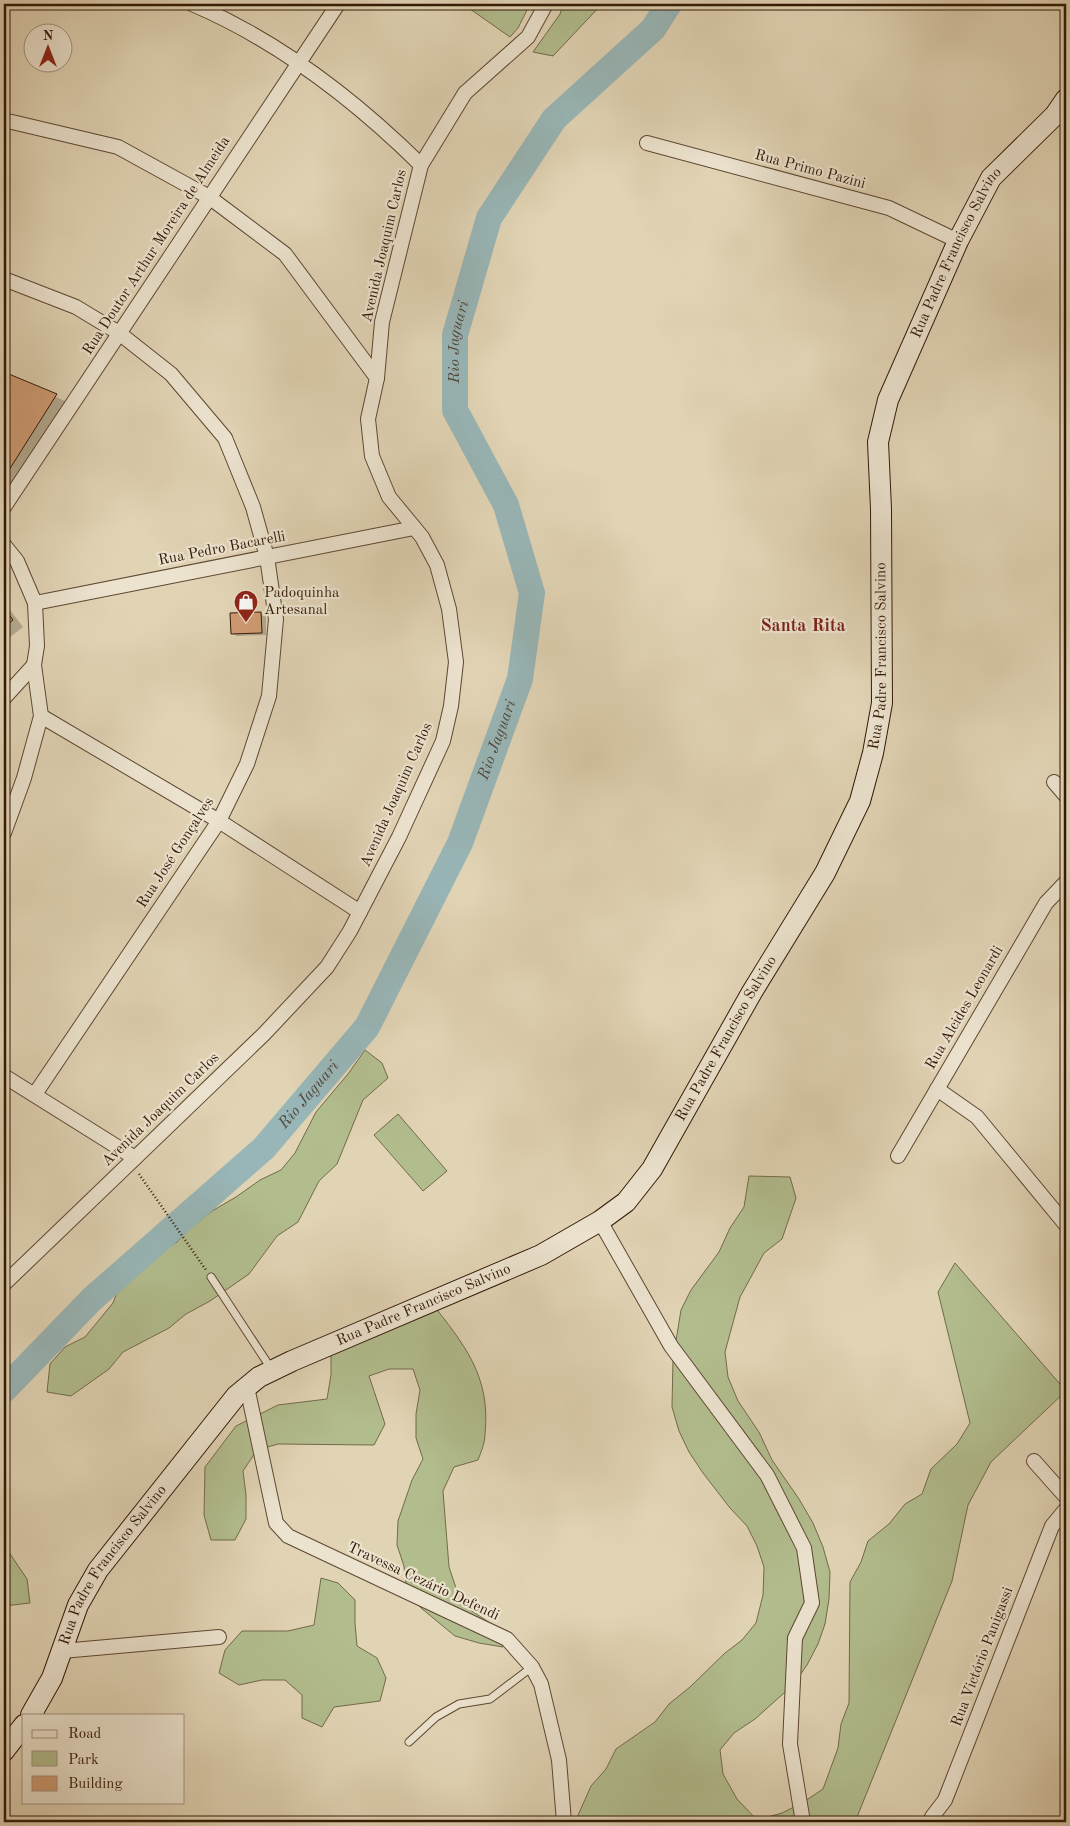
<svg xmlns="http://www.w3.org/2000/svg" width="1070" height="1826" viewBox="0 0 1070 1826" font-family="'Old Standard TT',serif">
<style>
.green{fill:#b2bd8e;stroke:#726a4a}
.shadow{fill:#0003}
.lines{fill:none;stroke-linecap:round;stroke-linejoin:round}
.river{stroke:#98b6b7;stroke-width:26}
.building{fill:#d19d75;stroke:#321807}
.lane-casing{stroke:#5e4732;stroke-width:9}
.street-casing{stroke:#5e4732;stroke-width:16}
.secondary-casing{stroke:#321807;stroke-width:22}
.path{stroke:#321807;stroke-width:2.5;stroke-dasharray:1 2.5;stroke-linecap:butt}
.lane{stroke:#ece3cf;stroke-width:7}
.street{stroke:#ece3cf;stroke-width:14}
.secondary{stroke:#ece3cf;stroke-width:20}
.labels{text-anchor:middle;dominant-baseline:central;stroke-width:4.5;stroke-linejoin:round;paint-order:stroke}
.street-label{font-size:15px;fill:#321807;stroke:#ece3cf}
.poi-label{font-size:15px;fill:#321807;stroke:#ece3cf;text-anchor:start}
.water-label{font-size:16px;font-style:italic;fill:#51473c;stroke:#ece3cf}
.quarter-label{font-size:18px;font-weight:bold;fill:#7a1f14;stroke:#ece3cf}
</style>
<rect width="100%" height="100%" fill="#e1d4b5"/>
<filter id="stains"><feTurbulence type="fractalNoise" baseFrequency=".004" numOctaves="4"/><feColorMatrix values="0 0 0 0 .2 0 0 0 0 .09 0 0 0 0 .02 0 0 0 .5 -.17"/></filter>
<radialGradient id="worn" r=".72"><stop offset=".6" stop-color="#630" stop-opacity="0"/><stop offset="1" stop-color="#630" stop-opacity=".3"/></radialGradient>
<!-- green -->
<g class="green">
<path d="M463,4H530L518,28L510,37Z"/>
<path d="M563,4H602L553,56L533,52L560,14Z"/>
<path d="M365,1050L382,1063L388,1078L363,1100L337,1164L319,1181L298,1222L277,1236L249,1274L210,1301L186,1314L169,1328L123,1352L109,1369L71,1396L47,1392L50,1364L65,1347L85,1337L113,1303L121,1282L156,1255L177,1242L194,1225L212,1211L236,1197L260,1180L281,1170L295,1153L316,1112L348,1074Z"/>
<path d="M398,1114L447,1171L423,1191L374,1135Z"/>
<path d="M749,1176L790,1177L796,1198L782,1239L764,1253L740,1297L725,1352L728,1377L738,1401L759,1432L772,1460L799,1499L813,1523L823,1547L830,1572L829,1599L825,1624L818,1644L807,1665L793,1685L755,1719L734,1733L720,1750L723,1774L737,1799L757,1820L782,1813L802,1803L823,1789L838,1748L841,1724L849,1703L850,1582L861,1562L868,1541L889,1524L905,1504L922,1494L931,1469L957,1444L970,1423L938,1292L955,1263L1066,1391L991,1462L968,1505L952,1581L855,1822H575L591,1786L606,1769L616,1749L655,1722L669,1704L690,1687L725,1653L742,1640L756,1623L763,1595L764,1567L757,1546L747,1526L730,1508L703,1473L689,1452L679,1431L672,1407L673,1359L681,1310L691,1290L719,1252L730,1228L744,1207Z"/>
<path d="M430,1301C464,1344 491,1376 485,1434C485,1443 481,1452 478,1460L454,1467L443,1491L449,1567L456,1588L469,1609L490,1623L503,1647L479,1643L455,1636L421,1608L407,1591L404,1566L397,1545L398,1521L412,1480L423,1459L416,1438V1414L420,1390L413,1369H389L369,1376L385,1424L374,1445L278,1444L257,1450L243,1471L246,1495V1519L235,1540H211L204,1515L205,1467L236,1426L278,1405L327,1399L331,1375V1351Z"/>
<path d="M4,1545L27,1579L30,1603L4,1606Z"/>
<path d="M321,1578L338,1583L355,1600V1623L357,1646L377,1658L386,1678L380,1701L334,1707L322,1727L302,1718V1695L285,1680H262L239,1685L219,1673L225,1650L242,1631H288L314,1625Z"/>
</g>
<!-- shadow -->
<g class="shadow">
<path d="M132,4H157L143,10Z"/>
<path d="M4,373L67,402L4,502Z"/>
<path d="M4,602L23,627L5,641H4Z"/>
<path d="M261,613L266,616V635L237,636L232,633Z"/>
</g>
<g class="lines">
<!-- river -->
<path class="river" id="s1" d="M4,1390L92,1299L264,1148L367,1027L460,843L520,679L532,593L506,505L455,410V335L489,218L554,119L653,29L669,4"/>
</g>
<!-- building -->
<g class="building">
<path d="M4,372L57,394L4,478Z"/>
<path d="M4,608L13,620L4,627Z"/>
<path d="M261,612L262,633L231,634L230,613Z"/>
</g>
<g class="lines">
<defs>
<g id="lane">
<path d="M211,1277L272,1370"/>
<path d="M409,1742L436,1717L459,1704L490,1699L532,1667"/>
</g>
<g id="street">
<path d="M192,4C279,41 354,99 421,165"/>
<path d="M4,121L12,122L118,147L209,197L285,254L377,378"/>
<path d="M647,143L889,208L958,241"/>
<path d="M4,279L76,307L119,333L171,374L225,438L253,507L267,557L276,619L269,696L247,764L219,821L35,1094"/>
<path d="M4,507L338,4"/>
<path d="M4,545L17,561L35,603L37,646L34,665L41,716L24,778L4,833"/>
<path d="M35,603L414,528"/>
<path d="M4,698L34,665"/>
<path d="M41,716L219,821L360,912"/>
<path d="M1054,782L1066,796"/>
<path d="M4,1076L135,1158"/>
<path d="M937,1089L977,1117L1066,1225"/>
<path d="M898,1156L1046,903L1066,882"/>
<path d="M600,1221L671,1346L767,1475L804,1548L812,1603L795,1638L790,1744L803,1822"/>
<path d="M4,1284L264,1034L327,967L350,931L399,837L443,741L451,706L456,662L449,609L437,565L422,537L389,497L372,456L368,419L377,378L382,322L421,165L465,93L528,37L546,4"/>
<path d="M247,1387L276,1523L288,1536L507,1639L532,1667L541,1684L559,1760L564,1822"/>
<path d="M1034,1461L1066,1497"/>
<path d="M62,1651L219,1637"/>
<path d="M932,1817L945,1800L1052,1526L1066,1509"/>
</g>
<g id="secondary">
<path id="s2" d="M31,1715L52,1678L78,1605L98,1570L236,1396L259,1377L292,1361L541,1255L600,1221L626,1202L652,1169L752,992L825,873L860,801L873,753L882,703L881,509L878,442L888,400L958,241L991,178L1055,115L1066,99"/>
<path d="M4,1751L24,1725"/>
</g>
</defs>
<!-- lane casing -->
<use href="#lane" class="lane-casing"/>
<!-- street casing -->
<use href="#street" class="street-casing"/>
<!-- secondary casing -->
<use href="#secondary" class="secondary-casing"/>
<!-- path -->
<path class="path" d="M139,1174L206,1270"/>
<!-- lane -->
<use href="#lane" class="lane"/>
<!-- street -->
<use href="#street" class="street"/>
<!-- secondary -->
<use href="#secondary" class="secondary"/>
</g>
<!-- icons -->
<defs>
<symbol id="shop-pin" viewBox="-11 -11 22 30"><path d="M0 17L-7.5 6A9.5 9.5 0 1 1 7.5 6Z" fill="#8f2418" stroke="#ece3cf"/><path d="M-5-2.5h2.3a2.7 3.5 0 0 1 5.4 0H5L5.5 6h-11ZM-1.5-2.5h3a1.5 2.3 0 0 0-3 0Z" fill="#fff"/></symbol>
</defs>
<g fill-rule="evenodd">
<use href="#shop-pin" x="232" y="588" width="28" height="38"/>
</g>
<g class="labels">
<!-- street labels -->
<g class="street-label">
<text transform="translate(810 170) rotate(15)">Rua Primo Pazini</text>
<text transform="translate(157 246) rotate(-57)">Rua Doutor Arthur Moreira de Almeida</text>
<text transform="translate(385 246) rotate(-77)">Avenida Joaquim Carlos</text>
<text stroke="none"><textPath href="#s2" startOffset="1852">Rua Padre Francisco Salvino</textPath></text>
<text transform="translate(222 549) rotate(-11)">Rua Pedro Bacarelli</text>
<text stroke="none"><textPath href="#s2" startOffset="1432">Rua Padre Francisco Salvino</textPath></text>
<text transform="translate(397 795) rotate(-66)">Avenida Joaquim Carlos</text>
<text transform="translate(176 853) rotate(-57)">Rua José Gonçalves</text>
<text transform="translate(965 1008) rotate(-60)">Rua Alcides Leonardi</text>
<text stroke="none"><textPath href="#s2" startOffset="1012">Rua Padre Francisco Salvino</textPath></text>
<text transform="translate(161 1110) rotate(-44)">Avenida Joaquim Carlos</text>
<text stroke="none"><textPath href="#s2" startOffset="592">Rua Padre Francisco Salvino</textPath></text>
<text stroke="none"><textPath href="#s2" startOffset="172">Rua Padre Francisco Salvino</textPath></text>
<text transform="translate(423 1582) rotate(25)">Travessa Cezário Defendi</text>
<text transform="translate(983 1657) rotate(-69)">Rua Victório Panigassi</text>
</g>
<!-- poi labels -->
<g class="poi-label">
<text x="264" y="593">Padoquinha<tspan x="264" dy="17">Artesanal</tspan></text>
</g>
<!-- water labels -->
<g class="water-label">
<text stroke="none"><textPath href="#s1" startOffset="1250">Rio Jaguari</textPath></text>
<text stroke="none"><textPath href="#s1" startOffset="830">Rio Jaguari</textPath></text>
<text stroke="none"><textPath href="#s1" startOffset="425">Rio Jaguari</textPath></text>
</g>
<!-- quarter labels -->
<g class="quarter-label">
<text x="803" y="626">Santa Rita</text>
</g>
</g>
<!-- margin -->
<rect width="1070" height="1826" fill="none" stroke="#e1d4b5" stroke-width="20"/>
<rect x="5" y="5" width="1060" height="1816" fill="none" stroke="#321807" stroke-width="2.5"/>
<rect x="10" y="10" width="1050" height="1806" fill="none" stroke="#321807"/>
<!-- legend -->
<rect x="22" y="1714" width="162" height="90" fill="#ece3cf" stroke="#a2927f"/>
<rect x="32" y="1730" width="25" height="8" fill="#ece3cf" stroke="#a2927f"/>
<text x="68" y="1738" font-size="15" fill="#321807">Road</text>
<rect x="32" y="1751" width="25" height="15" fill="#b2bd8e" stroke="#a2927f"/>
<text x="68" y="1764" font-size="15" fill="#321807">Park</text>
<rect x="32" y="1776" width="25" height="15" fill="#d19d75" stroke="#a2927f"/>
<text x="68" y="1788" font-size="15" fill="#321807">Building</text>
<!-- north arrow -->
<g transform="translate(48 48)"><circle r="24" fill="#ece3cf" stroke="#a2927f"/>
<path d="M0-4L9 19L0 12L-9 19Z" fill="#8f2418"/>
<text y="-8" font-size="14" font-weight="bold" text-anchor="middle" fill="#321807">N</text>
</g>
<rect width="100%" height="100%" filter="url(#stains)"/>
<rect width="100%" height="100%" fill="url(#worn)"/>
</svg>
